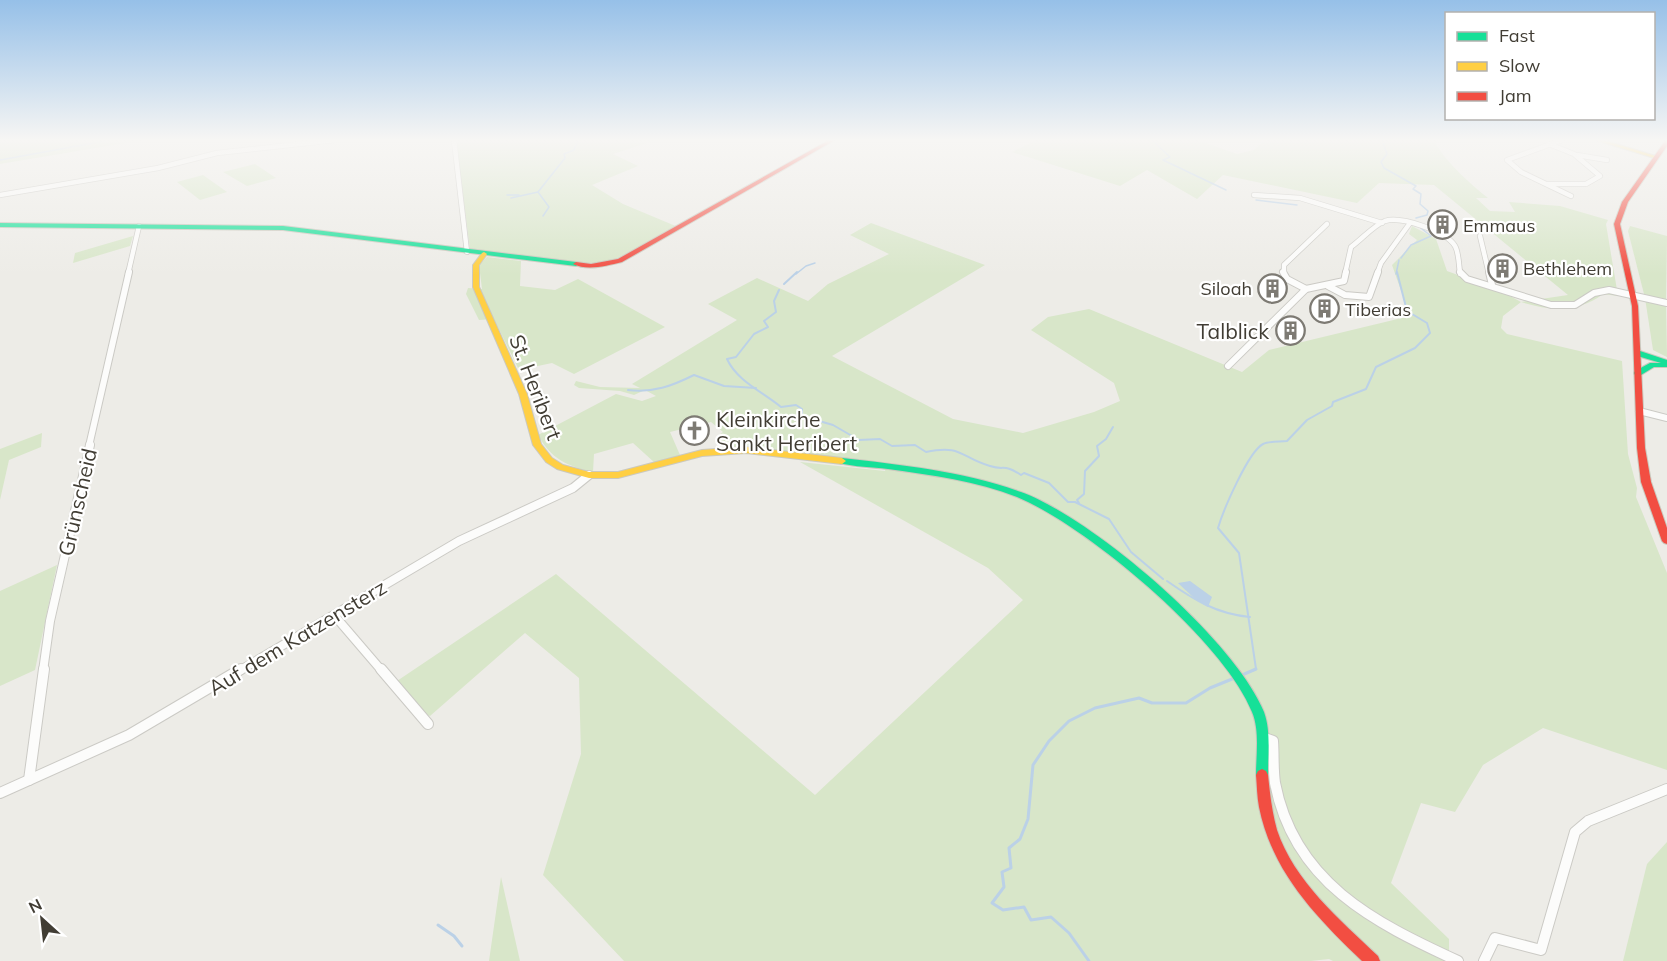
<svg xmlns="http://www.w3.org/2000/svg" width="1667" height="961" viewBox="0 0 1667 961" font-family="Mulish,sans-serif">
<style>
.green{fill:#d8e6c9}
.water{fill:#bbd1e7}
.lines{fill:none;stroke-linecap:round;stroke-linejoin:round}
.stream-far2{stroke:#bbd1e7;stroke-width:1.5}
.stream-far1{stroke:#bbd1e7;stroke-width:2}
.stream{stroke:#bbd1e7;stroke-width:3}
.street-far3-casing{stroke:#cbcac5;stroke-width:6}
.street-far2-casing{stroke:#cbcac5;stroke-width:8}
.street-far1-casing{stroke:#cbcac5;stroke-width:10}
.street-casing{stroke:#cbcac5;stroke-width:12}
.fast-casing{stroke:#cbc9be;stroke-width:2}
.slow-casing{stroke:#cbc9be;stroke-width:2}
.jam-casing{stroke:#cbc9be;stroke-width:2}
.street-far3{stroke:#fcfcfb;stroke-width:4.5}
.street-far2{stroke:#fcfcfb;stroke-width:6}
.street-far1{stroke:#fcfcfb;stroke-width:8}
.street{stroke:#fcfcfb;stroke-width:10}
.fast{fill:#16e098;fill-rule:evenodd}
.slow{fill:#ffcf43;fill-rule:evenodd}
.jam{fill:#f24e42;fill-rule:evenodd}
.labels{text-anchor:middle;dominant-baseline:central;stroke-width:4.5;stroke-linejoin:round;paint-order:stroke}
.far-poi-label{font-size:18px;fill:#413d34;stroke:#fff;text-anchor:start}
.poi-label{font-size:21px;fill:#413d34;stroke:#fff;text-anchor:end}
.street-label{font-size:21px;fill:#413d34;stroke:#fff}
</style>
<rect width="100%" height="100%" fill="#edece7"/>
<!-- green -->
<g class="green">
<path d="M0,140H143L0,164Z"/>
<path d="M456,140H656L613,154L638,166L592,185L623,204L678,227L623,258L595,265L470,250Z"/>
<path d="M1036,140H1197L1237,154L1254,150L1265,140H1437L1435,143C1449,165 1468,182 1488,198H1476L1490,211L1515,212L1509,202L1560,206L1608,220L1606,224L1618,296L1603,294C1578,313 1550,311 1521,302L1503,316L1501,328L1507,334L1622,361L1628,454L1637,488L1636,497L1667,573V770L1543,728L1483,765L1455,812L1421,803L1391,883L1449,939V961H1333L1329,959L1311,961H624L543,875L581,754L579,678L525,633L430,716L420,711L394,683L556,574L815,795L1023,600L988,568L800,462L885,471L887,464L793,452L723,448L719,435L723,432L711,422L670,432L680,455L655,463L633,443L594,454L593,472C567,466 551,459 538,435L616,394L642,401L656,396L645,390L634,395L620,391L579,388L574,385L576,381L600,387L640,388L632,384L737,320L708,304L757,278L808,301L828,284L889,254L850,235L871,223L985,265L832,356L953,419L1023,433L1094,412L1120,401L1114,383L1031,330L1048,317L1089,309L1242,372L1269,350L1410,316L1392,265L1417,240L1409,234L1412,226L1436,239L1447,271L1499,290L1521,302L1568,295L1434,185L1379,183L1357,203L1223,175L1197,199L1147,170L1120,186L1012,152Z"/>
<path d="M255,164L276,178L247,186L223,172Z"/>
<path d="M203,175L227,192L200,200L177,182Z"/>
<path d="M1630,226L1667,236L1666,301L1644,294L1628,231Z"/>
<path d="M133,236L130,246L73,263L75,253Z"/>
<path d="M487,257L521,261L520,286L555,290L578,279L665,327L574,374L552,363L519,370L494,319L479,320L466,294L468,288L482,289L479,265Z"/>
<path d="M1645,298L1666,304L1667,357L1653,350Z"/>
<path d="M42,433L41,447L9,460L0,500V449Z"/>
<path d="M57,565L35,670L0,686V591Z"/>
<path d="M1667,842V961H1623L1647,864Z"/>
<path d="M501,877L520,961H489Z"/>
</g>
<!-- water -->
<path class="water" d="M1190,581L1212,597L1208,607L1194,598L1178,583Z"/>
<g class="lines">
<!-- stream-far2 -->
<g class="stream-far2">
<path d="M1152,140L1170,157L1163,160L1226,190"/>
<path d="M1382,140L1387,154L1381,162L1384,168L1416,186L1413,189L1421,194L1420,204L1428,211L1427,215L1416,218"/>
<path d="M0,160L110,140"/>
<path d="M538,192L549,207L543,216"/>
<path d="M507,195H519"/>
<path d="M511,198L538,192L565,158L564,154L574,150L578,140"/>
<path d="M1256,200L1297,205"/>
<path d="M1401,258L1411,245L1431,236L1417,225"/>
<path d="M796,274L806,266L815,263"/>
<path d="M1396,274L1399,260"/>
</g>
<!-- stream-far1 -->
<g class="stream-far1">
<path d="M784,284L797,272"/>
<path d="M779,290L774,301L776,312L764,321L768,327L754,334L736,357L727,359C737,381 763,392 781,407L796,405L802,409V416L833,425L859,440L880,439L892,446L915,445L926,452C962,444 961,458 990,466C1005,471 1003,463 1021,475L1024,473L1049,483L1068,502H1075L1109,519L1131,552L1163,579"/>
<path d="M628,390C653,393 672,386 694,375L724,386L756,388"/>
<path d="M1079,503L1077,500L1084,494L1085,471L1099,456L1097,446L1106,439L1113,427"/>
<path d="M1167,581C1194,600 1217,614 1250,617"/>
<path d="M1252,671L1256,669L1239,553L1218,528C1223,511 1248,452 1263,444C1269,441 1280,442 1287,441L1307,420L1332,406L1333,402L1366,389L1376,367L1415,348L1430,333L1427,323L1407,311L1397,272"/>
</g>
<!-- stream -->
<g class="stream">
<path d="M1242,675L1256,669"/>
<path d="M438,925L454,936L462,946"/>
<path d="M1089,961L1069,933L1051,917L1031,920L1024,907L1003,910L992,903L1004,887L1002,872L1011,868L1009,848L1020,839L1028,819L1033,765L1049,741L1069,721L1095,708L1139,698L1152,703H1186L1210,688L1237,677"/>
</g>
<defs>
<g id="street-far3">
<path d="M454,140L467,252"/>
<path d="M1562,140L1507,160L1521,172L1571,196"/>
<path d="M1577,155L1607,160"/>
<path d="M1547,184H1586L1600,176L1574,154L1549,144"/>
<path d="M0,195L158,168L217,153L335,140"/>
<path d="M1254,195L1300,198L1382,223"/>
<path d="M1480,236L1489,274"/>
<path d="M128,274L139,226"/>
<path d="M1284,274V265L1327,224"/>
<path d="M1345,274L1351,247C1361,240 1374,225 1385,221C1401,216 1446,231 1455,246C1459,253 1459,266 1460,274"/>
<path d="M1377,274L1381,263L1410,223"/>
</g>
<g id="street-far2">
<path d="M1283,272L1287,279L1306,289"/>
<path d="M1460,272L1467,279L1551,305H1575L1594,293L1609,290L1667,303"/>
<path d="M1489,272L1492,285"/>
<path d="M1328,286L1345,295L1369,297L1378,272"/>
<path d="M1228,366L1306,289L1344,281L1346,272"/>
<path d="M1639,411L1667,418"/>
<path d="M89,446L129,272"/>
</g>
<g id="street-far1">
<path d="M334,615L382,671"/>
<path d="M43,671L50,621L90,445"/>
<path d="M239,671L459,541L573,488L589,475"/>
</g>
<g id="street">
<path d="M381,669L428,724"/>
<path d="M1262,737L1273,741C1274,755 1273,769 1275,783C1294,882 1373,922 1458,961"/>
<path d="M29,780L44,669"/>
<path d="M0,793L129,735L241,669"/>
<path d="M1484,961L1495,938L1541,950L1575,832L1588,821L1667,789"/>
</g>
<g id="fast">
<path d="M0,223L283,226L576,262L579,264L576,266L283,230L0,227Z"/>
<path d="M1634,351H1640L1667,360V367H1654L1641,375H1635L1634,373L1635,371L1650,363H1661L1634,355Z"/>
<path d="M842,458C902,465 963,471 1021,492C1093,518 1235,640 1264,712C1271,731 1268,754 1268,775L1266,779L1262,781L1258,779L1256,775C1256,755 1260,731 1252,712C1224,641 1087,526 1017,497C977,481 931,475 888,469C872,467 855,467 839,463L838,461Z"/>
</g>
<g id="slow">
<path d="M1595,140H1604L1659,157L1654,158Z"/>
<path d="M484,252L487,254L479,265V287L527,394L541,444L552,458L563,465L589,472H618L702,450L746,447L842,458L846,461L842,464L746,453L702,456L618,478H589L557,469L546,462L533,445L519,394L473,287V265L482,253Z"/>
</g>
<g id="jam">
<path d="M829,140H835L622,262C606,266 587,271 573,264L576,262L591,264L618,259Z"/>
<path d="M1667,140V146L1628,202L1620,224L1638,306L1645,448L1651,482L1667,528V544L1664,543L1662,541L1641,482L1637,448L1632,306L1614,224L1622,202L1665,141Z"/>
<path d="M1262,769L1266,771L1268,775C1270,794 1272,812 1277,830C1294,881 1340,920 1378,956L1380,961H1362C1316,917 1272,872 1259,807C1257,797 1257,786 1256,775L1258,771Z"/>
</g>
</defs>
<!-- street-far3 casing -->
<use href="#street-far3" class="street-far3-casing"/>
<!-- street-far2 casing -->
<use href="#street-far2" class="street-far2-casing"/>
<!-- street-far1 casing -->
<use href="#street-far1" class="street-far1-casing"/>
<!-- street casing -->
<use href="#street" class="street-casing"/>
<!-- fast casing -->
<use href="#fast" class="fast-casing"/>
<!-- slow casing -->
<use href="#slow" class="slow-casing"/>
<!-- jam casing -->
<use href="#jam" class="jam-casing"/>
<!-- street-far3 -->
<use href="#street-far3" class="street-far3"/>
<!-- street-far2 -->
<use href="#street-far2" class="street-far2"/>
<!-- street-far1 -->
<use href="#street-far1" class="street-far1"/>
<!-- street -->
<use href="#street" class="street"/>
<!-- fast -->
<use href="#fast" class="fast"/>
<!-- slow -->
<use href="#slow" class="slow"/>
<!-- jam -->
<use href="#jam" class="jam"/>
</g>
<!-- sky -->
<linearGradient id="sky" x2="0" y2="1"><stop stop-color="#96c0e8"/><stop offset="0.51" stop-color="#f7f6f4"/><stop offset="1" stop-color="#f7f6f4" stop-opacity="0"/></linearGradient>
<rect width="1667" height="275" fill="url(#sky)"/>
<!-- icons -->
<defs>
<symbol id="building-ring" viewBox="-11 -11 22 22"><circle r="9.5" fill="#fff" stroke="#7d7a73" stroke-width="1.5"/><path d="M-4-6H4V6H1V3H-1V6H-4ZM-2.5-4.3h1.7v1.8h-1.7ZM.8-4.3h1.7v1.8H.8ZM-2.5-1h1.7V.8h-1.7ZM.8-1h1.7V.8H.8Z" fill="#7d7a73"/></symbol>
<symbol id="church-ring" viewBox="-11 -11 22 22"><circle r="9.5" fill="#fff" stroke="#7d7a73" stroke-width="1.5"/><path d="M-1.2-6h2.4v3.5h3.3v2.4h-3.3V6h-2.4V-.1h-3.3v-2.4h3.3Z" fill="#7d7a73"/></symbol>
</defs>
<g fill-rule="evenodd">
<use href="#building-ring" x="1426" y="208" width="33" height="33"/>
<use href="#building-ring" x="1486" y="252" width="33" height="33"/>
<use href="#building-ring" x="1256" y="272" width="33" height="33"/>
<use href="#building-ring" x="1308" y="292" width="33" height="33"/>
<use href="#building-ring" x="1274" y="314" width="33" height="33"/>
<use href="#church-ring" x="678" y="414" width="33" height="33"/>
</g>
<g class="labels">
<!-- far-poi labels -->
<g class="far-poi-label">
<text x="1463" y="225">Emmaus</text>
<text x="1523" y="268">Bethlehem</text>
<text x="1252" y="288" text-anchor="end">Siloah</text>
<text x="1345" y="309">Tiberias</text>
</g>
<!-- poi labels -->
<g class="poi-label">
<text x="1269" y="331">Talblick</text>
<text x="716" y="419" text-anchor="start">Kleinkirche<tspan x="716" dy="24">Sankt Heribert</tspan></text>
</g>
<!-- street labels -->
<g class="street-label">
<text transform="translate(536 387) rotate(69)">St. Heribert</text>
<text transform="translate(77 502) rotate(-77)">Grünscheid</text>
<text transform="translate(297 637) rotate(-31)">Auf dem Katzensterz</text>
</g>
</g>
<!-- legend -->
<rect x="1445" y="12" width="210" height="108" fill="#ffffff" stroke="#b3b1ae" stroke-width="1.5"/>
<rect x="1457" y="32" width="30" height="9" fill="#16e098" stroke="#b3b1ae" stroke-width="1.5"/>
<text x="1499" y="42" font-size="18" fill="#413d34">Fast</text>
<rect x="1457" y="62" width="30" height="9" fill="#ffcf43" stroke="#b3b1ae" stroke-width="1.5"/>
<text x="1499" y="72" font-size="18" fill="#413d34">Slow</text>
<rect x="1457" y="92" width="30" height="9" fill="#f24e42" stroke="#b3b1ae" stroke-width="1.5"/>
<text x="1499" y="102" font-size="18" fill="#413d34">Jam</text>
<!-- north arrow -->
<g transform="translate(42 919) rotate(333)" stroke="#ffffff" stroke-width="4.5" paint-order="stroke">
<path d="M0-4.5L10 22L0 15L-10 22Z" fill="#413d34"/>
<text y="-9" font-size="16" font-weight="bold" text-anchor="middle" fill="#413d34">N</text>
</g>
</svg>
